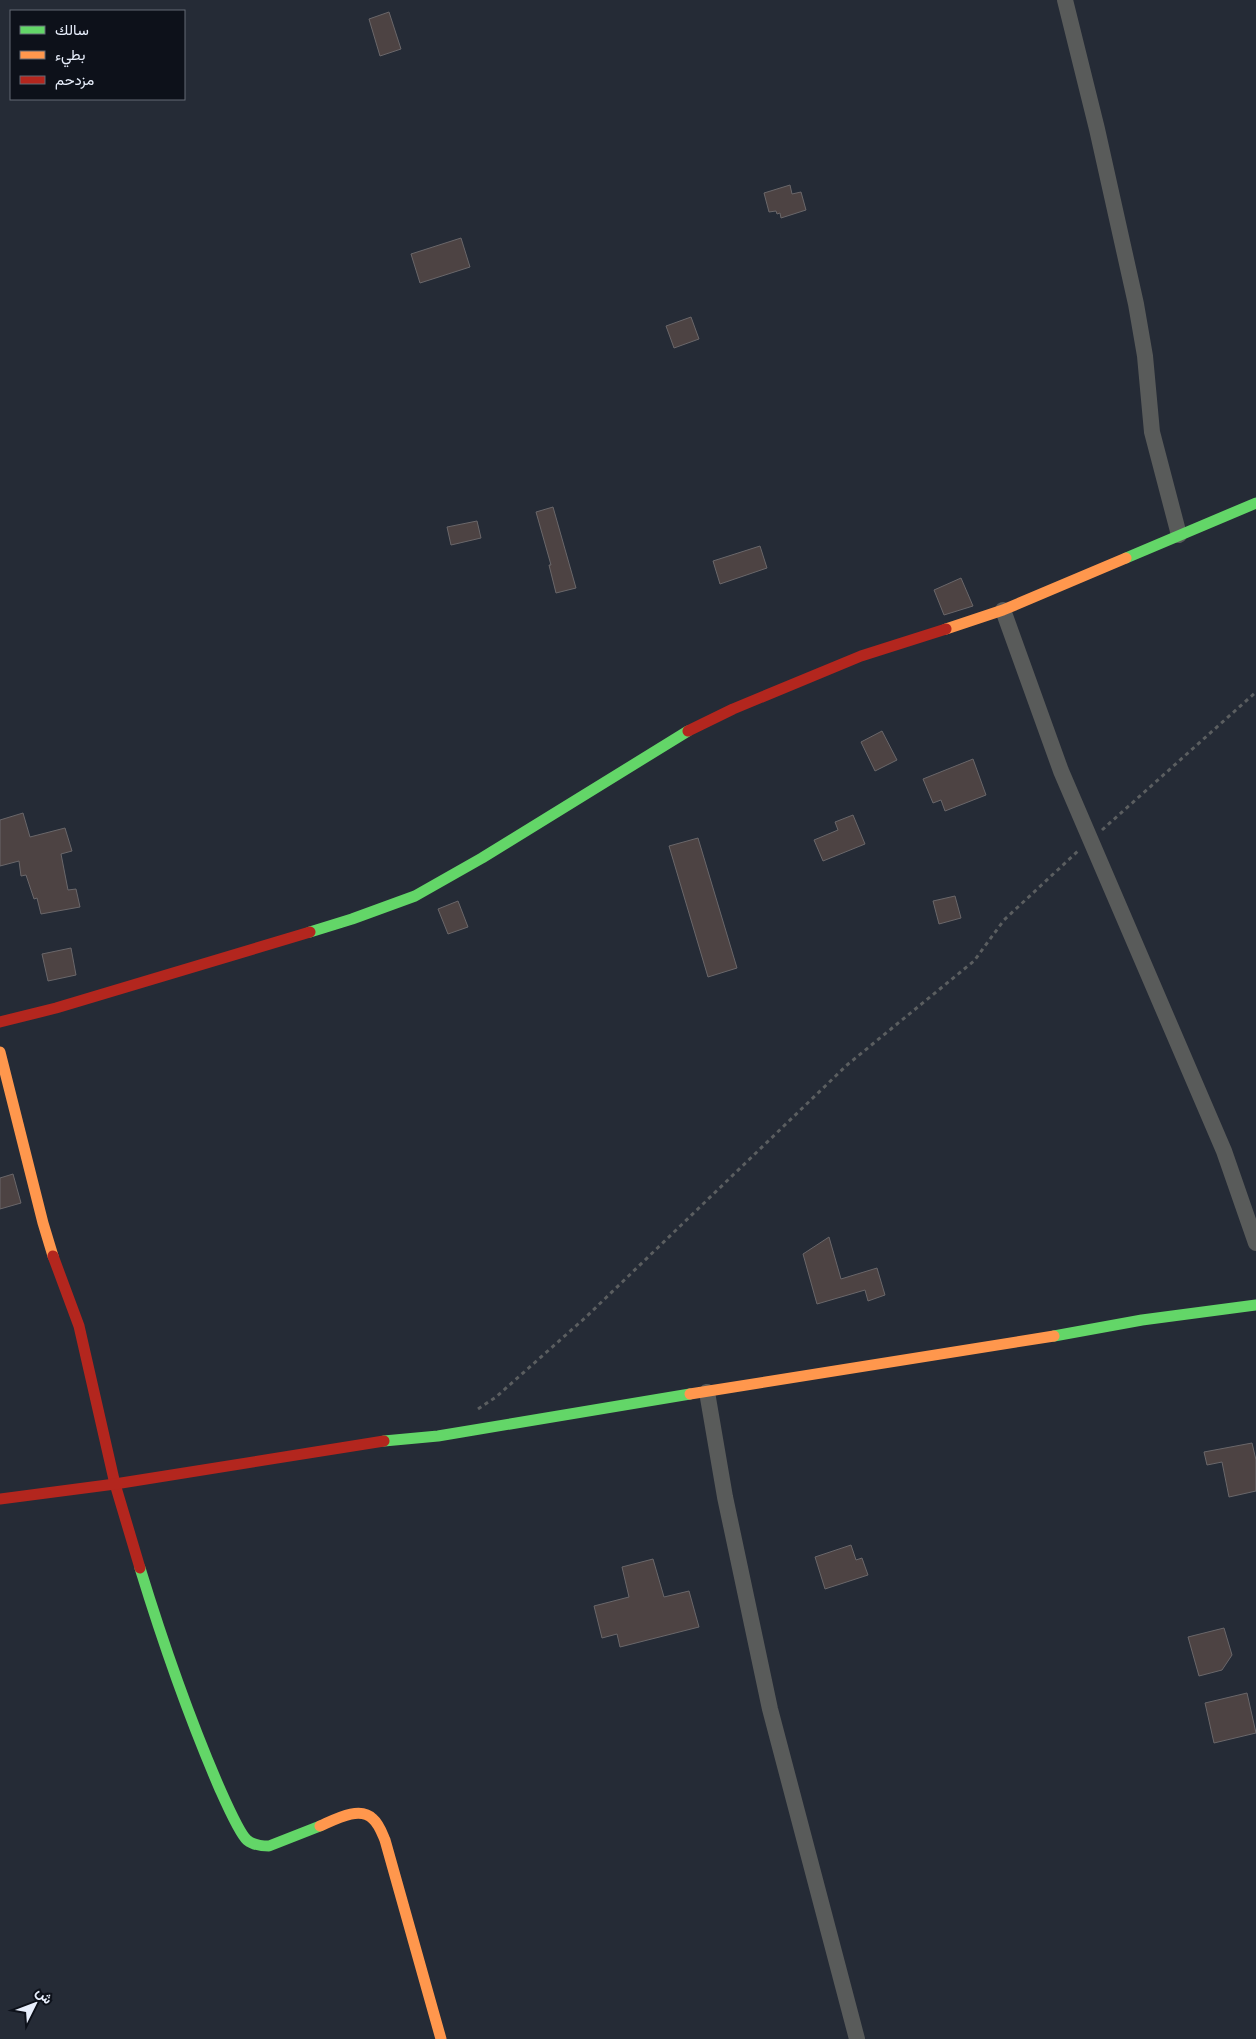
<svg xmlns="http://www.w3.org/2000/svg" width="1256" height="2039" viewBox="0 0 1256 2039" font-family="Jost,Vazirmatn,sans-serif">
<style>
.building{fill:#4d4343;stroke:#6a676a}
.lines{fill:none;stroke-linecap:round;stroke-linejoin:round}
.path{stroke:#5b5e60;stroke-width:3;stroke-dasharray:4 4;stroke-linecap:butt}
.street{stroke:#595b5a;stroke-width:16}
.fast{stroke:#63d668;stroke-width:11}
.slow{stroke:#ff974d;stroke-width:11}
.jam{stroke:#b3261e;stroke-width:11}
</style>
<rect width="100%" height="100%" fill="#252b36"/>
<!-- building -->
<g class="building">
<path d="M389,12L401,49L380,56L369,19Z"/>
<path d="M790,185L792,194L801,192L806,210L781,218L780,213L777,214L776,211L769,212L764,193Z"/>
<path d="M461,238L470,267L420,283L411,254Z"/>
<path d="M691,317L699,339L674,348L666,326Z"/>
<path d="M553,507L576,588L556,593L549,565H551L536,512Z"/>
<path d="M477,521L481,538L451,545L447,527Z"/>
<path d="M760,546L767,568L720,584L713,561Z"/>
<path d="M961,578L973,606L944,615L934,590Z"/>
<path d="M882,731L897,760L875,771L861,742Z"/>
<path d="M973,759L986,795L945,811L941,800L933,803L923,779Z"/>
<path d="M23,813L30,837L65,828L72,851L61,854L68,890L76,889L80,907L41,914L37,898L34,899L26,875L21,876L19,861L0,866V820Z"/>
<path d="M853,815L865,844L823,861L814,840L838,830L835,822Z"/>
<path d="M698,838L737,968L708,977L669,846Z"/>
<path d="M955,896L961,918L939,924L933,901Z"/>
<path d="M458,901L468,927L448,934L438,909Z"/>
<path d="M71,948L76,975L48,981L42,954Z"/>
<path d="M13,1174L21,1203L0,1209V1178Z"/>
<path d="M829,1237L841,1279L877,1268L885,1295L868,1301L865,1290L817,1304L803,1254Z"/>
<path d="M1252,1443L1256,1460V1491L1229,1497L1222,1462L1207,1465L1204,1452Z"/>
<path d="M851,1545L856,1560L862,1558L868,1575L825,1589L815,1557Z"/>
<path d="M653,1559L664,1597L689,1591L699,1627L620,1647L617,1634L602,1638L594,1606L629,1597L622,1567Z"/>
<path d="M1224,1628L1232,1655L1222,1670L1199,1676L1188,1637Z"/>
<path d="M1247,1693L1256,1733L1214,1743L1205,1703Z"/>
</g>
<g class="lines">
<!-- path -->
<g class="path">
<path d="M1102,830L1256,692"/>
<path d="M478,1409L496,1397L586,1317L847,1065L974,961L1004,920L1078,851"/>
</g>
<!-- street -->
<g class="street">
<path d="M1065,0L1097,129L1136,304L1145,356L1152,432L1179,535"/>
<path d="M1003,610L1061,771L1224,1151L1256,1243"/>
<path d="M707,1392L725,1497L770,1709L857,2039"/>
</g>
<!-- fast -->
<g class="fast">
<path d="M1126,558L1256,503"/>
<path d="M310,932L352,919L415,896L482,858L688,731"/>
<path d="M1054,1336L1142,1320L1256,1305"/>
<path d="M384,1441L438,1436L690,1394"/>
<path d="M140,1568C163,1643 188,1715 219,1787C224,1798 239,1833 247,1840C253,1845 262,1846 269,1846L320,1826"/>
</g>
<!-- slow -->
<g class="slow">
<path d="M946,629L1003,610L1126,558"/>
<path d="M0,1052L43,1223L53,1256"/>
<path d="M690,1394L1054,1336"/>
<path d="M320,1826C334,1820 360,1805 373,1819C379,1824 382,1833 385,1840L441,2039"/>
</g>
<!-- jam -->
<g class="jam">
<path d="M688,731L733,709L861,656L946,629"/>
<path d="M0,1022L56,1008L310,932"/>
<path d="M53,1256L79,1326L115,1484L140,1568"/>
<path d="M0,1499L115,1484L384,1441"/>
</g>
</g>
<!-- legend -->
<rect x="10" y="10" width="175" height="90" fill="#0d111a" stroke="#656a74"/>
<rect x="20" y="26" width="25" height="8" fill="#63d668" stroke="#656a74"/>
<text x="55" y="35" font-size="15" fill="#e8effc">سالك</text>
<rect x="20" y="51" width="25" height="8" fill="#ff974d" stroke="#656a74"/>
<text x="55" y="60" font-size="15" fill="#e8effc">بطيء</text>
<rect x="20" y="76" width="25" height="8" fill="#b3261e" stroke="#656a74"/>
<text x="55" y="85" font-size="15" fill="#e8effc">مزدحم</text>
<!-- north arrow -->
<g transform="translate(35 2004) rotate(48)" stroke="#0d111a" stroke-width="4" paint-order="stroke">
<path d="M0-4L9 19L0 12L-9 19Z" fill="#e8effc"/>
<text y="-8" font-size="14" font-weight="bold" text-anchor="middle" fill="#e8effc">ش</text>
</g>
</svg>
